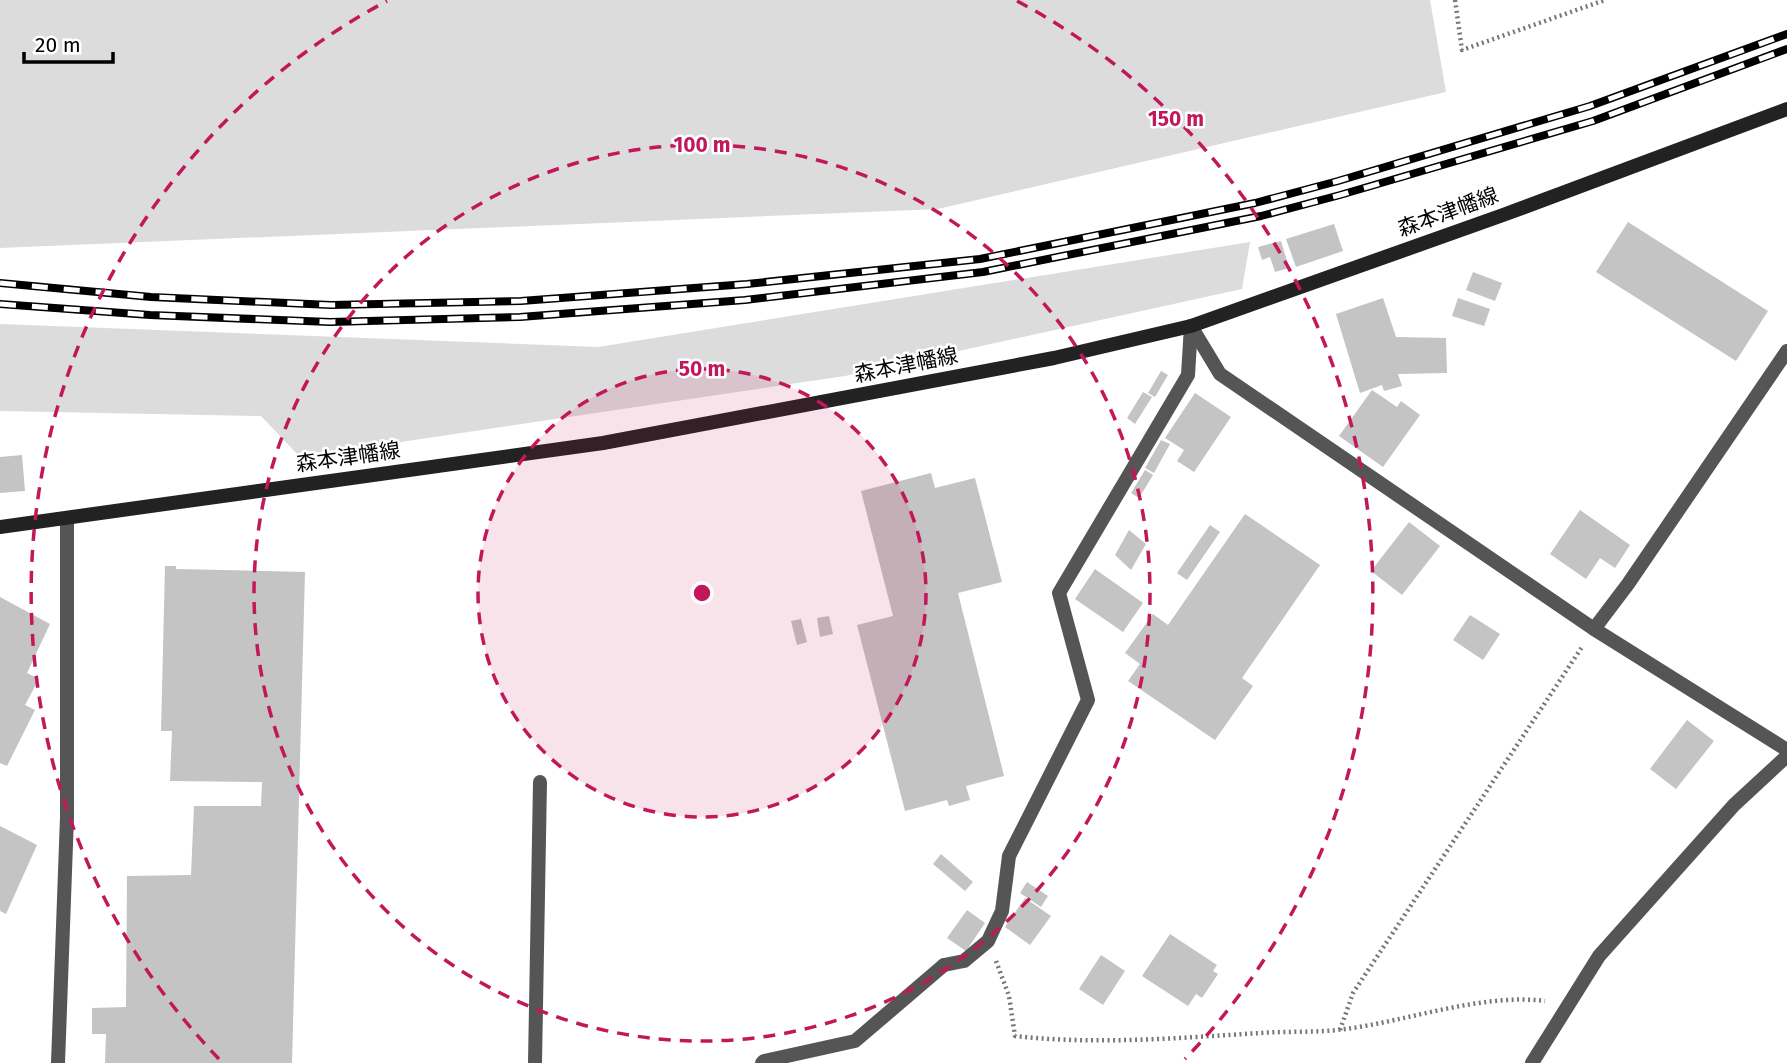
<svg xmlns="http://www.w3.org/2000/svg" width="1787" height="1063" viewBox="0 0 1787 1063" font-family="'Fira Sans','Noto Sans JP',sans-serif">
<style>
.green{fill:#dcdcdc}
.building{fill:#c4c4c4}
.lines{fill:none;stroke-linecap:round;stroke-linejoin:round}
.path{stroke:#777;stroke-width:4.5;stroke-dasharray:2 3.5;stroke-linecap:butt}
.service{stroke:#555;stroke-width:14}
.minor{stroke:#555;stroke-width:14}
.tertiary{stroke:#555;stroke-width:14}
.secondary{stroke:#222;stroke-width:14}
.rail-casing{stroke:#000;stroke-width:8}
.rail{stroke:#fff;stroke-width:5;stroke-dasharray:16;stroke-linecap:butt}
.ring{fill:none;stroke:#c2185b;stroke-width:3.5;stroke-dasharray:12 9}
.labels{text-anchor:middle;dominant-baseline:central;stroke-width:5;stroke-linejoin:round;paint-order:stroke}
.street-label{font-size:21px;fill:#000;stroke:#fff}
.centre{fill:#c2185b;stroke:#fff;stroke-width:3.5}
.ring-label{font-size:21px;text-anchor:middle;font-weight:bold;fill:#c2185b;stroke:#fff;stroke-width:5;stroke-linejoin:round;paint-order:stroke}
</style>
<rect width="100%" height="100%" fill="#fff"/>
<!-- green -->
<g class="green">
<path d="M0,0H1430L1446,92L938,209L0,248Z"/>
<path d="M1250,242L1242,289L845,376L300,457L261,416L0,411V324L598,347Z"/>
</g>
<!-- building -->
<g class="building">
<path d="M1628,222L1768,311L1736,361L1596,272Z"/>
<path d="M1334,224L1343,251L1296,267L1286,239Z"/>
<path d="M1281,241L1289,268L1275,272L1270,257L1262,260L1258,247Z"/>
<path d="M1473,272L1502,283L1495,301L1466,290Z"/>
<path d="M1383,298L1396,337L1446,338L1447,373L1398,374L1402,386L1384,391L1382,385L1360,393L1336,314Z"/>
<path d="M1458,298L1490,309L1484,326L1452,316Z"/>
<path d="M1161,371L1168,375L1155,397L1148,393Z"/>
<path d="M1372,390L1397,407L1401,401L1420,415L1383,467L1339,436Z"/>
<path d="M1143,392L1152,397L1135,424L1127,418Z"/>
<path d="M1195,393L1231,417L1194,472L1177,461L1184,450L1165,438Z"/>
<path d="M1161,440L1170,444L1154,473L1145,468Z"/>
<path d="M22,455L25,491L0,493V457Z"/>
<path d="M1145,470L1153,475L1139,498L1131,493Z"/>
<path d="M931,473L935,488L975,478L1002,582L958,593L1004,776L966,786L970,800L949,806L947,800L905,811L857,625L893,616L861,491Z"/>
<path d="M1580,510L1630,545L1615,568L1600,558L1586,579L1550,554Z"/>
<path d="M1245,514L1320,565L1242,678L1253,686L1215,740L1128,681L1140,664L1125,653L1153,614L1168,625Z"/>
<path d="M1409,522L1440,546L1402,595L1371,571Z"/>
<path d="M1210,525L1220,532L1187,580L1177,573Z"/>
<path d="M1129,530L1146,544L1131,570L1115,555Z"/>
<path d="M165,566H176V569L305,572L292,1063H105L106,1034H92V1008L126,1007L127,876L191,875L194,806H261L262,782L170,781L172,731H161Z"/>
<path d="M1095,569L1143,603L1123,632L1075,599Z"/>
<path d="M0,597L50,624L27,673L39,679L25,705L35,710L7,766L0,763Z"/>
<path d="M1470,615L1500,634L1483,660L1453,640Z"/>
<path d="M829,616L833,634L820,637L817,618Z"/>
<path d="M801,619L807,642L797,645L791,621Z"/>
<path d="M1687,720L1714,741L1676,789L1650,769Z"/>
<path d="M0,826L37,845L6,914L0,911Z"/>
<path d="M941,854L973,882L965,891L933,864Z"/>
<path d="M1027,882L1048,896L1041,907L1020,893Z"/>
<path d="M1025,898L1051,916L1030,945L1005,927Z"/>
<path d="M967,910L985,923L966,951L947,938Z"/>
<path d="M1170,934L1217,965L1213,971L1218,974L1202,998L1196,994L1188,1006L1142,976Z"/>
<path d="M1101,955L1125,971L1103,1005L1079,989Z"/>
</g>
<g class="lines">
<!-- path -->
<g class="path">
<path d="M1455,0L1462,50L1605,0"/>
<path d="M996,961L1009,996L1015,1036C1096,1045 1179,1038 1260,1033C1288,1031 1317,1033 1345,1029C1408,1021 1482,993 1545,1001"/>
<path d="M1340,1030L1353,993L1582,647"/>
</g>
<!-- service -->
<path class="service" d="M762,1063L764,1061L855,1041L944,965"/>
<!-- minor -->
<g class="minor">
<path d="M1191,326L1220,374L1594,629L1787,750"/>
<path d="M1594,629L1628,584L1787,351"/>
<path d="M944,965L964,961L988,941L1002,911L1009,856L1088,700L1059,593L1188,375L1191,326"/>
<path d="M58,1063L67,817V518"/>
<path d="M535,1063L540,782"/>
</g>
<!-- tertiary -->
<path class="tertiary" d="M1532,1063L1599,956L1734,805L1787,756"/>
<!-- secondary -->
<path class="secondary" d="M0,527L603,443L1054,358L1191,326L1503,215L1787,109"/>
<defs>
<g id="rail">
<path d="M0,283L151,297L331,305L521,301L747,284L980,259L1255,203L1338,181L1590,106L1787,34"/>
<path d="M0,304L150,315L330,322L520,317L745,300L983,272L1261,216L1340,195L1593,121L1787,49"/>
</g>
</defs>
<!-- rail casing -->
<use href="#rail" class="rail-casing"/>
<!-- rail -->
<use href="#rail" class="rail"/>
</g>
<!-- distance rings -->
<circle cx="702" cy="593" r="224" fill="#c2185b" fill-opacity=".12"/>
<g class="ring">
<circle cx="702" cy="593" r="224"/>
<circle cx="702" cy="593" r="448"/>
<path d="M219 1059A671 671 0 0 1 387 1M1017 1A671 671 0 0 1 1185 1059"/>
</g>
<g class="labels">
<!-- street labels -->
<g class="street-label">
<text transform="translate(1448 212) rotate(-20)">森本津幡線</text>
<text transform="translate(906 365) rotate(-11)">森本津幡線</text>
<text transform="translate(348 457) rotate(-8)">森本津幡線</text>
</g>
</g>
<circle cx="702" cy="593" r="10" class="centre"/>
<g class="ring-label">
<text x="1176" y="126">150 m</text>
<text x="702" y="152">100 m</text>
<text x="702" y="376">50 m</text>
</g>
<!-- scale -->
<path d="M24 52v10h89v-10" fill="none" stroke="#000000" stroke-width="3.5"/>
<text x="35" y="52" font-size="21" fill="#000000" stroke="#ffffff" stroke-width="5" paint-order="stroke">20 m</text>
</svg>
